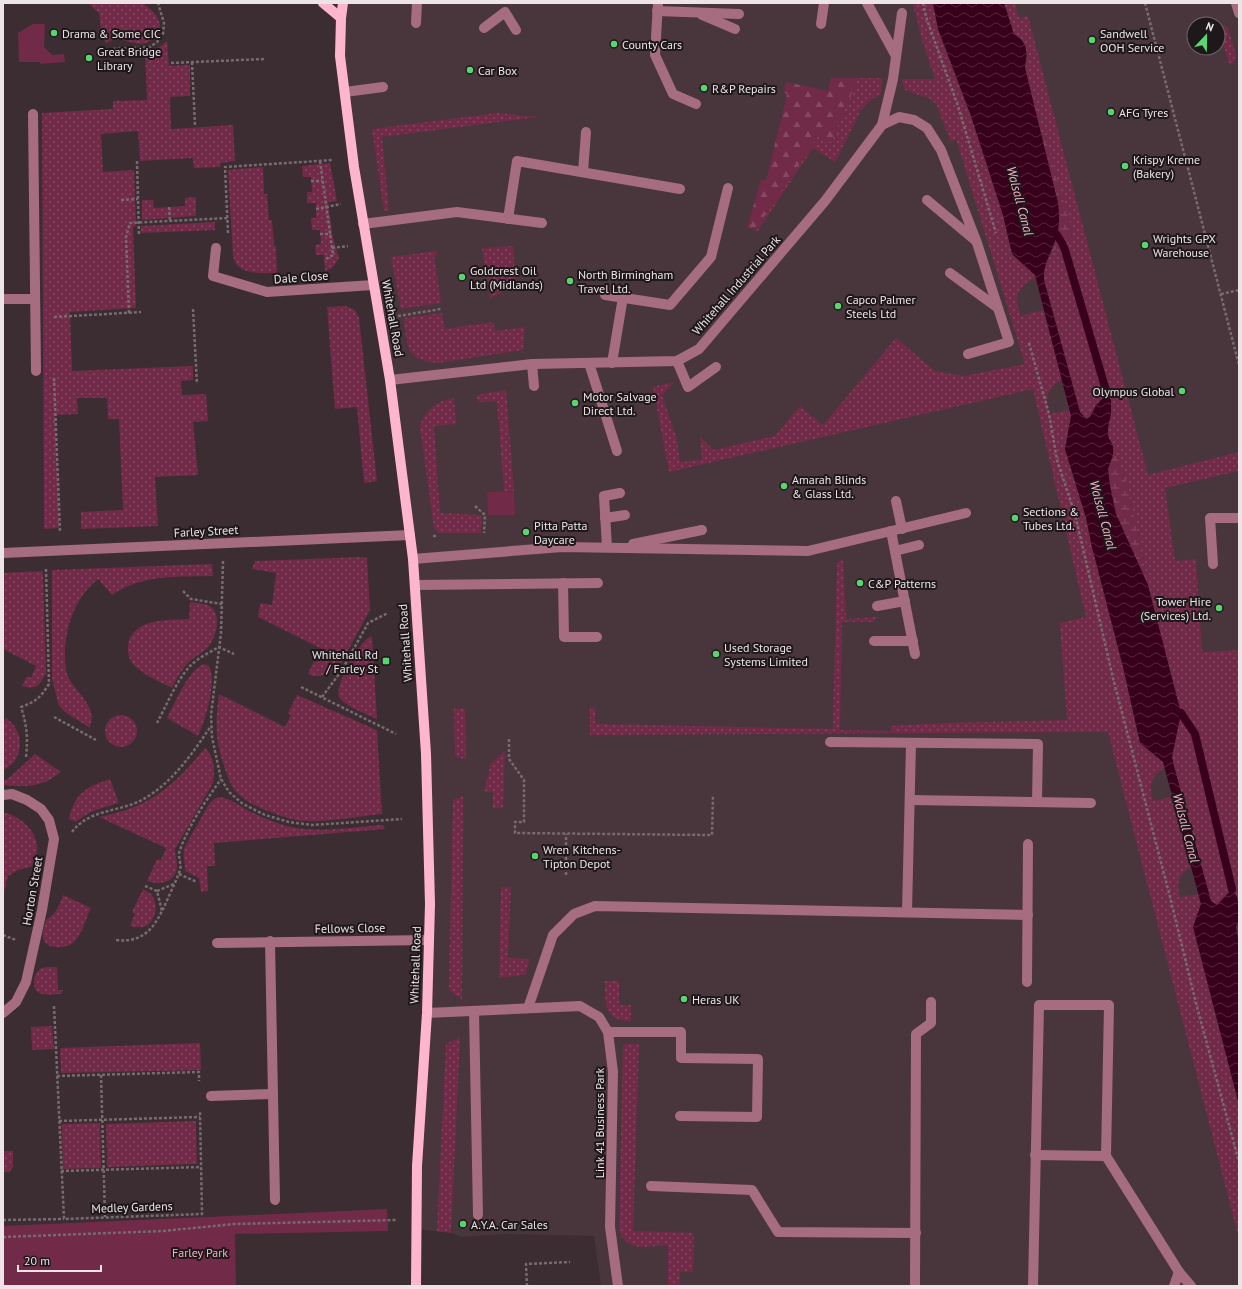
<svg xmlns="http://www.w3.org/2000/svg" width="1242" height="1289" viewBox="0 0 1242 1289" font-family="'PT Sans',sans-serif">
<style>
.built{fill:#49353c;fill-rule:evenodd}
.grass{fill:url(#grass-dots)}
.forest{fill:url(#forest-firs)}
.wetland{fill:url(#wetland-marsh)}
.park{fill:#712a48}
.water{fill:url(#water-waves)}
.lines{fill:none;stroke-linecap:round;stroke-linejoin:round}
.stream{stroke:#38001b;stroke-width:8}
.path{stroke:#776b6f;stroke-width:2.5;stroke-dasharray:3 2;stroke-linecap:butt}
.minor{stroke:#a66c80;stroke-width:10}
.major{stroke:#feb6ce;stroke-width:10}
.poi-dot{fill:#59d56f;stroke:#1e181a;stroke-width:1.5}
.labels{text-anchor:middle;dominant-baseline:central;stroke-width:4;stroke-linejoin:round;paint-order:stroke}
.poi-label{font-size:12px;fill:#ede4e7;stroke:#1e181a;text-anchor:start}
.street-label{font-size:12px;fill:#ede4e7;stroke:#1e181a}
.park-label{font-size:12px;fill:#f7b0c8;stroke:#1e181a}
.water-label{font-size:13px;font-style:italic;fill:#fcb6cd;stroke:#1e181a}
</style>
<defs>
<pattern id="grass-dots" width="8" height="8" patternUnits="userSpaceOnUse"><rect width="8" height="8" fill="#712a48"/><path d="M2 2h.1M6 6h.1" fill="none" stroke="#864962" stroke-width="1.8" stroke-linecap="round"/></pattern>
<pattern id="forest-firs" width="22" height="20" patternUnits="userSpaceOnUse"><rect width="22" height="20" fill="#712a48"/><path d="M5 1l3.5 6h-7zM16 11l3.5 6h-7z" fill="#864962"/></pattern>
<pattern id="wetland-marsh" width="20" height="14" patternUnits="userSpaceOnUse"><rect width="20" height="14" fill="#712a48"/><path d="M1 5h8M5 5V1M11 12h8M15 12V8" fill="none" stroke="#864962"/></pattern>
<pattern id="water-waves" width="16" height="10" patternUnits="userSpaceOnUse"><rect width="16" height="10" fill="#38001b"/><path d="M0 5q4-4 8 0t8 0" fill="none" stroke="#55253c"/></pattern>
</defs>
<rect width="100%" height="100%" fill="#3b2d32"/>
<!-- built -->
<path class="built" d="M343,3H1239V1286H601L594,1236L503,1234L461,1237L451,1233L415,1229L430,904L413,559L354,167L341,18ZM1194,24H1218V48H1194ZM828,91L747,228L761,179L766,180L787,94Z"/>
<!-- grass -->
<g class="grass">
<path d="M88,3C102,3 115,4 129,4C133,4 140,3 144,4C146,5 148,7 149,8C162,18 166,34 148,42C134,49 121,33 107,43L102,38L99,13Z"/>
<path d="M913,3H933L938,29L971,116L1003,215L1012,254L1035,275V278C1025,281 1016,292 1017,303C1018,308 1020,312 1021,316L1043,310L1062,379C1048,388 1044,397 1049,414L1070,410L1071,416L1065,449L1086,518L1092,547L1123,667L1140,742L1163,762L1164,768C1150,778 1149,785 1153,801L1172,797L1191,867C1177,875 1177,883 1180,897L1198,894L1201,904L1193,927L1239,1105V1239L1108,732L590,735V707L595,708V724L833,729L837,562L843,560L846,619L877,617L874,622H842L840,730L891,731V726L944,723L1067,720L1060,623L1086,617L1033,389L669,472L653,387L674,382L662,396L677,439L680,462L702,460L700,437L714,450L775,436L800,406L823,425L896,338L935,371L964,376L1025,364L956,139L951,142L936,104L929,98L912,93L905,90L901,79H935L922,40Z"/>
<path d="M1004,3H1015L1019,18L1028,16L1148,475L1239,452V471L1165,488L1175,561L1196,559L1202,652L1239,650V910L1237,897L1217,905L1211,901L1174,766L1172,758L1181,713L1148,585L1142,551L1126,480L1113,446L1108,436V428L1111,413V400L1107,395L1097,405L1090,417L1086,419L1080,412L1044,280C1043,255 1054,251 1072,237L1069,219L1025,68L1027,56L1022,39L1014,34Z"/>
<path d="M1224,25L1228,28L1236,55L1234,62L1229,64L1218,26Z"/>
<path d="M167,41L169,66L190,65V96L170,97L171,129L233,125L235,161L221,163L220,167L194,168L193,158L140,161L138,131L101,134L103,172L134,170L136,226L133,227L136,308L70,312L72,371L193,366V380L181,381L182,395L206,394L208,421L193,422L198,475L155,477L158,526L81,529V512L123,510L119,419H108L107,398H77L78,414L55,415L59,528L44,529L42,113L113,109V101L147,100L145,51C155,50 160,47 167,41Z"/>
<path d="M858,78H882L881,94L872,99L861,110L835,162L813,148L757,232L755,230L819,135L831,142Z"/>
<path d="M497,113L538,117L382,137L389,210L384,211L372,129Z"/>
<path d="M330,163L337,201L328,202L333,238L339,258L332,268L325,271L324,255H316L315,245L321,244L320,230H312L311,218H316V203H307V192H312L311,177H303L302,166Z"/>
<path d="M263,167L264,194H267L269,220H272L274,246H276L277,273C264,273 247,275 237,265C235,263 234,259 233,256L228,170Z"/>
<path d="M196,197V216L142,220V200H153L154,208L185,206V198Z"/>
<path d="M215,222V230L141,233V226Z"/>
<path d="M513,246L516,286L490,298L482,248Z"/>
<path d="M437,251V255H434L441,303L401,309L391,257Z"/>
<path d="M346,306L355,310L359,318L377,481L364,483L357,407L335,409L327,307Z"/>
<path d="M442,313L445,329L493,322L495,331L525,327L523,350L438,363C404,360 408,346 403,318Z"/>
<path d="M506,390L514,491H504L497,401L477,402V395Z"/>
<path d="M454,398L456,424L434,426L440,513L482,515L481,533H439L434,528L420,427C425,409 437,401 454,398Z"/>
<path d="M362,557L367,558L370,610L340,665L330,672L320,676H313L308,674L314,661L318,662L324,650L258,617L260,603L272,605L276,573L252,569L255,561Z"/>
<path d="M212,564L213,576C179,577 142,574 112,595L98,579C76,597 66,624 65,652C65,659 65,667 67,674C73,689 89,699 92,716C92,720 90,724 90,728L65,712L59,706L52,679V570Z"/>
<path d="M43,571L46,674C39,686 36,690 22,686L27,676L31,678L36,666L3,649V573Z"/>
<path d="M190,602C197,603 206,603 211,607C222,615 216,639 208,647C202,654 193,657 187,664C181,671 176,679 172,688C159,681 141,674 132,663C129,658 127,651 128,645C132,618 169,620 189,619Z"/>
<path d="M372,636L377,719C367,714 344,706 339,697C334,687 358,645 367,639C368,638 370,637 372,636Z"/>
<path d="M204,664L209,666C217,681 206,720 198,736L167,718C176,702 187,671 204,664Z"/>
<path d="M219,694L285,727L291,715L288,713L297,695L377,730L382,814C356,817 329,822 303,821C292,820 281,816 271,812C259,808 246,802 237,793C231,787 228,777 225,769C215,740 215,724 219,694Z"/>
<path d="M454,708L465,709L466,759L455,757Z"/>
<circle cx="121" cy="731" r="16"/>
<path d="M6,718C21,728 25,749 13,763C10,766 6,768 3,771V724Z"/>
<path d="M205,748C215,757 215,771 213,783L175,849C175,855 177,859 177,864C178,882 160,886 147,881L157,859L161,860L166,848L99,817C150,807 173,787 205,748Z"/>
<path d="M505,751L503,808H493V792H484L491,763Z"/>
<path d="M35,754L61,772C41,788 27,787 3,785V781L10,777Z"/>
<path d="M110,779L119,803C102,808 90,810 76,822L69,819C75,793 86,787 110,779Z"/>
<path d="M463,796L462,995V1000L449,990L453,800Z"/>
<path d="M219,797C231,798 239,806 249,811C259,816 269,820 280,824C313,835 350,827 383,825L385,829L214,843L215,866H207L208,891L201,892L199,878L185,871C185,863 183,856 184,848L209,804L214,799Z"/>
<path d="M7,813C30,821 47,844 31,867L18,870L8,876L3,897V814Z"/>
<path d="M501,887H511L508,958L530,959L525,975L499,978Z"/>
<path d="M143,889C145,891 149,892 151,894C159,903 156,921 146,926C141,928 135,927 130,926L135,914L132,912Z"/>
<path d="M63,895L91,908C86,919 82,934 74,942C68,948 50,950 45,942C40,936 44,927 46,920C56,914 59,906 63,895Z"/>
<path d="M48,967H57L58,990H63L61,994C54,994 46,996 39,993C31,988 33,972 42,968C44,967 46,967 48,967Z"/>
<path d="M605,981H619V1005H631V1021C603,1021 605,1002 605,981Z"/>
<path d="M52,1026L54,1049L32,1050L31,1027Z"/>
<path d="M460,1037L451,1233L437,1231L446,1044Z"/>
<path d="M200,1043L201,1070L61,1073L60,1048Z"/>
<path d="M623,1044H639L633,1231L694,1233L693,1272H680V1286H668V1245C649,1246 627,1253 619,1231Z"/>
<path d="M196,1121L197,1164L107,1167L106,1124Z"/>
<path d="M100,1123L101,1168L63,1169L62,1124Z"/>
<path d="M3,1151H13V1167L9,1172H3Z"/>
</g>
<!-- forest -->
<path class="forest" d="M831,78H858L831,142L819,135L755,230L747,228L761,179L766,180L787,94L784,93L786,82L828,91Z"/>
<!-- wetland -->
<g class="wetland">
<path d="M1025,68L1069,218C1071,230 1074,242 1065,250L1056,249L1051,253C1058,233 1060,224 1058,203Z"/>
<path d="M1113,446L1126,480L1142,551L1148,585L1116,514L1110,486L1108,469L1113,455Z"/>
</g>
<!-- park -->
<g class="park">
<path d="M33,24H45L44,47L52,55L64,54L65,62L40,64V62H19L18,33Z"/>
<path d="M514,491L515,515H488L487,492Z"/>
<path d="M387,1209L388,1231L235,1234L236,1286H3V1226Z"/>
</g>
<!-- water -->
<path class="water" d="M933,3H1004L1014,34C1029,44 1027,51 1025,68L1058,203C1059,214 1060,223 1057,234C1053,252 1043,261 1044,280L1080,412L1086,419L1090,417L1096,405L1107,394L1111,400V413L1108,428V436L1113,446V455L1108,469L1110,486L1116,514L1148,585L1181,713L1172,757L1174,766L1211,901L1217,905L1232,889L1237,897L1239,909V920L1236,927L1239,945V1105L1193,927L1201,904L1163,762L1140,743L1123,667L1092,547L1086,518L1065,449L1071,416L1035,275L1012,254L1003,215L971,116L938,29Z"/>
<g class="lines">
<!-- stream -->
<g class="stream">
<path d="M1057,235L1062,243L1065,250L1107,394"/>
<path d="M1181,713L1195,734L1232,889"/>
</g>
<!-- path -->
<g class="path">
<path d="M923,3L926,17L958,106L996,233"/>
<path d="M1145,3L1239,365"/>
<path d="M113,49L150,47L157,42L163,34L164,23L158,3"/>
<path d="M192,62L195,125"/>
<path d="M171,63L264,59"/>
<path d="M137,161L139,236"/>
<path d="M320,161L333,255L324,260"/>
<path d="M311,181H322"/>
<path d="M121,200L138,199"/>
<path d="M169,207L170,221"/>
<path d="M316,209L341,204"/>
<path d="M228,233L225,167L333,160"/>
<path d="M320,234H330"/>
<path d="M332,248L348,246"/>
<path d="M1221,294L1239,290"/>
<path d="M193,309L197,384"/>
<path d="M129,313L126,237L130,223L228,218"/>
<path d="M398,316L441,309"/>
<path d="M54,317L141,312"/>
<path d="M1029,343L1049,414L1057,460L1075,514L1113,678L1169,893L1197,1007L1239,1162"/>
<path d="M54,378L60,531"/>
<path d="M475,506L485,515L484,533"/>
<path d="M433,536H438"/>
<path d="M223,561L221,633L211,715L212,737L221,779L229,792L243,804L265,815L289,822L312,825L402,819"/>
<path d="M183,591L191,599L222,604"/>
<path d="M301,687L396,734"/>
<path d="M322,697L342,670L368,623L388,613"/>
<path d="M54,717L96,740"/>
<path d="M157,723C166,706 177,680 190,666C198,658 210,652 219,647L234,654"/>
<path d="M509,739V759L524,780V822H515V833L712,835L713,796"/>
<path d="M26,757C28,737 27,726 21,707C37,701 40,698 49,684L46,569"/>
<path d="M72,832C88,810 117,812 140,801C171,785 192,754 211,726"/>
<path d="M179,874L197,882"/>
<path d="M566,875V834"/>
<path d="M145,886L157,891L162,911"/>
<path d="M157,891L174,884"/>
<path d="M3,935L16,940"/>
<path d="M116,940C149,944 158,920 169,896C173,887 177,879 180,870C182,864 177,856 180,850C189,824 206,801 221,779"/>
<path d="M54,1006L64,1219L202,1214L200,1112"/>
<path d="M101,1075L105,1217"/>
<path d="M57,1076L199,1072V1081"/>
<path d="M59,1121L200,1117"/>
<path d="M61,1171L201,1167"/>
<path d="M3,1220L64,1219"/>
<path d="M3,1237L164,1231L234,1224L397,1220"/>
<path d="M527,1286L526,1264L570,1262"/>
</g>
<!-- minor -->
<g class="minor">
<path d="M658,3L655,55L673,94L696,104"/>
<path d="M867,3L896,56"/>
<path d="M1236,3L1239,13"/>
<path d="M657,11L739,14"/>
<path d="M702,15L735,29"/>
<path d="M416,23L417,3"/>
<path d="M821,24L824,3"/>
<path d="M484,28L505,12L516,30"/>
<path d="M345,92L383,87"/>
<path d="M33,114L36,371"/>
<path d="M882,125L893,79L902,13"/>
<path d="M583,172L586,132"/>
<path d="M927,200L976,241"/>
<path d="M508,219L517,161L680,189"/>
<path d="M363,224L457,212L542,223"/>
<path d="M216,248L213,276L267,292L373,285"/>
<path d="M950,273L998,308"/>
<path d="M605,295L670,305L711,257L728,188"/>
<path d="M3,299H35"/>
<path d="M677,361L688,387L716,367"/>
<path d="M589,363L617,451"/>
<path d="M612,363L623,297"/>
<path d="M532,364L534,386"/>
<path d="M390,380L532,364L677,361L699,349L825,201L882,125L899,117L914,120L927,128L941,150L977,243L1009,342L968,354"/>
<path d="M896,501L902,529"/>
<path d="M605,518L625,515"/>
<path d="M891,531L915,654"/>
<path d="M633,544L702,530"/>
<path d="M607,547L604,496L620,493"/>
<path d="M895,551L919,545"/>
<path d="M3,553L410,535"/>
<path d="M413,559L562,547L808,551L966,513"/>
<path d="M1213,564L1210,518H1239"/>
<path d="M563,583L564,637H597"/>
<path d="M415,585L598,583"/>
<path d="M877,606L905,601"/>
<path d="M874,641H913"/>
<path d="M830,742L1038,744L1037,802"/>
<path d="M3,795L12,794L27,800L41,809L49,820L54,839L42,910L26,982L16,1002L3,1013"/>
<path d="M910,800L1091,803"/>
<path d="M907,912L911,743"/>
<path d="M270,941L275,1200"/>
<path d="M217,943L429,940"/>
<path d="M1027,982L1028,844"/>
<path d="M528,1008L553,935L574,914L595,906L1028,915"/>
<path d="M474,1011L478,1215"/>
<path d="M427,1013L580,1006L599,1017L608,1032L613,1072L610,1227L618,1286"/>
<path d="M608,1032H681V1058L758,1059L757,1117L680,1116"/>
<path d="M211,1096L273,1094"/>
<path d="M1035,1155L1106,1156"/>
<path d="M651,1186L752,1190L778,1232L916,1233"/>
<path d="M915,1286L916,1034L931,1023V1002"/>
<path d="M1033,1286L1039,1005H1109L1106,1156L1179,1272"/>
<path d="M1174,1286L1179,1272L1191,1286"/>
</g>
<!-- major -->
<g class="major">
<path d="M323,3L341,18"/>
<path d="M343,3L341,18L340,56L354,167L390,380L413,559L426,754L430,904L427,1013L417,1166L416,1286"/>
</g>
</g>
<!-- markers -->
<g class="poi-dot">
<circle cx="54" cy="33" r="4"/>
<circle cx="1092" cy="40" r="4"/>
<circle cx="614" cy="44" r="4"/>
<circle cx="89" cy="58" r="4"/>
<circle cx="470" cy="70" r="4"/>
<circle cx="704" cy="88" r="4"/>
<circle cx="1111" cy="112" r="4"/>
<circle cx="1125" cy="166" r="4"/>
<circle cx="1145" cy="245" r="4"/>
<circle cx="462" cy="277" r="4"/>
<circle cx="570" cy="281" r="4"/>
<circle cx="838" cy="306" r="4"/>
<circle cx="1182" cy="391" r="4"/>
<circle cx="575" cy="403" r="4"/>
<circle cx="784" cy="486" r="4"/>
<circle cx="1015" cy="518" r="4"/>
<circle cx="526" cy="532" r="4"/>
<circle cx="860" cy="583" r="4"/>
<circle cx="1219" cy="608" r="4"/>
<circle cx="716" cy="654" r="4"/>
<rect x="382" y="657" width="8" height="8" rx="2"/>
<circle cx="535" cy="856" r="4"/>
<circle cx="684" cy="999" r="4"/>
<circle cx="463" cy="1224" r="4"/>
</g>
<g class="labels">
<!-- poi labels -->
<g class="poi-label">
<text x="62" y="33">Drama &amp; Some CIC</text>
<text x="1100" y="33">Sandwell<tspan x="1100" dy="14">OOH Service</tspan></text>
<text x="622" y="44">County Cars</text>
<text x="97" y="51">Great Bridge<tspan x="97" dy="14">Library</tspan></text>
<text x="478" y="70">Car Box</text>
<text x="712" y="88">R&amp;P Repairs</text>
<text x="1119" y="112">AFG Tyres</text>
<text x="1133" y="159">Krispy Kreme<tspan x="1133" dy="14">(Bakery)</tspan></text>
<text x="1153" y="238">Wrights GPX<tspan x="1153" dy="14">Warehouse</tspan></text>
<text x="470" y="270">Goldcrest Oil<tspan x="470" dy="14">Ltd (Midlands)</tspan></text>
<text x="578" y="274">North Birmingham<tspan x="578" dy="14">Travel Ltd.</tspan></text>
<text x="846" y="299">Capco Palmer<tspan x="846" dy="14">Steels Ltd</tspan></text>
<text x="1174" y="391" text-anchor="end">Olympus Global</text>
<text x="583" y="396">Motor Salvage<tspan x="583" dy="14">Direct Ltd.</tspan></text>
<text x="792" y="479">Amarah Blinds<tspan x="792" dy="14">&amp; Glass Ltd.</tspan></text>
<text x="1023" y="511">Sections &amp;<tspan x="1023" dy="14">Tubes Ltd.</tspan></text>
<text x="534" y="525">Pitta Patta<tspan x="534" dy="14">Daycare</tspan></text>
<text x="868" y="583">C&amp;P Patterns</text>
<text x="1211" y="601" text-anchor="end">Tower Hire<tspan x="1211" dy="14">(Services) Ltd.</tspan></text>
<text x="724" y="647">Used Storage<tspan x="724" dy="14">Systems Limited</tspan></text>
<text x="378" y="654" text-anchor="end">Whitehall Rd<tspan x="378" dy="14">/ Farley St</tspan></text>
<text x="543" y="849">Wren Kitchens-<tspan x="543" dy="14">Tipton Depot</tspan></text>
<text x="692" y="999">Heras UK</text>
<text x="471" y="1224">A.Y.A. Car Sales</text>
</g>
<!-- street labels -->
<g class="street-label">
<text transform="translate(301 277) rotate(-4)">Dale Close</text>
<text transform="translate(736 285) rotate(-49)">Whitehall Industrial Park</text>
<text transform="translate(393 318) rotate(80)">Whitehall Road</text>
<text transform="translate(206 531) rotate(-3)">Farley Street</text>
<text transform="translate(405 643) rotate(-94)">Whitehall Road</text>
<text transform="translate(32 891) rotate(-80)">Horton Street</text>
<text transform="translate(350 928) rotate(-1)">Fellows Close</text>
<text transform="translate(415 965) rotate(-88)">Whitehall Road</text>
<text transform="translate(599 1123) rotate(-90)">Link 41 Business Park</text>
<text transform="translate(132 1207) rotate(-2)">Medley Gardens</text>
</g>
<!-- park labels -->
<g class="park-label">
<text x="200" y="1252">Farley Park</text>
</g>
<!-- water labels -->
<g class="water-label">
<text transform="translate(1020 201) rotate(75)">Walsall Canal</text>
<text transform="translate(1103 515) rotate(75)">Walsall Canal</text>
<text transform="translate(1186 828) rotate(75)">Walsall Canal</text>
</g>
</g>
<!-- border -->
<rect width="1242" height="1289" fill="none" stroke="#ede4e7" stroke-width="8"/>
<!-- north arrow -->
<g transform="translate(1206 36) rotate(22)"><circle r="19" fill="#1e181a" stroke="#716a6c"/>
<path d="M0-3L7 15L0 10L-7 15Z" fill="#59d56f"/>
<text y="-6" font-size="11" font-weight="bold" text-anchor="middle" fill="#ede4e7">N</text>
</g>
<!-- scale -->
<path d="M18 1265v6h83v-6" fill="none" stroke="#ede4e7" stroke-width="2"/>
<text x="24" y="1265" font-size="12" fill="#ede4e7" stroke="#1e181a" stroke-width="3" paint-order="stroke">20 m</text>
</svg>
